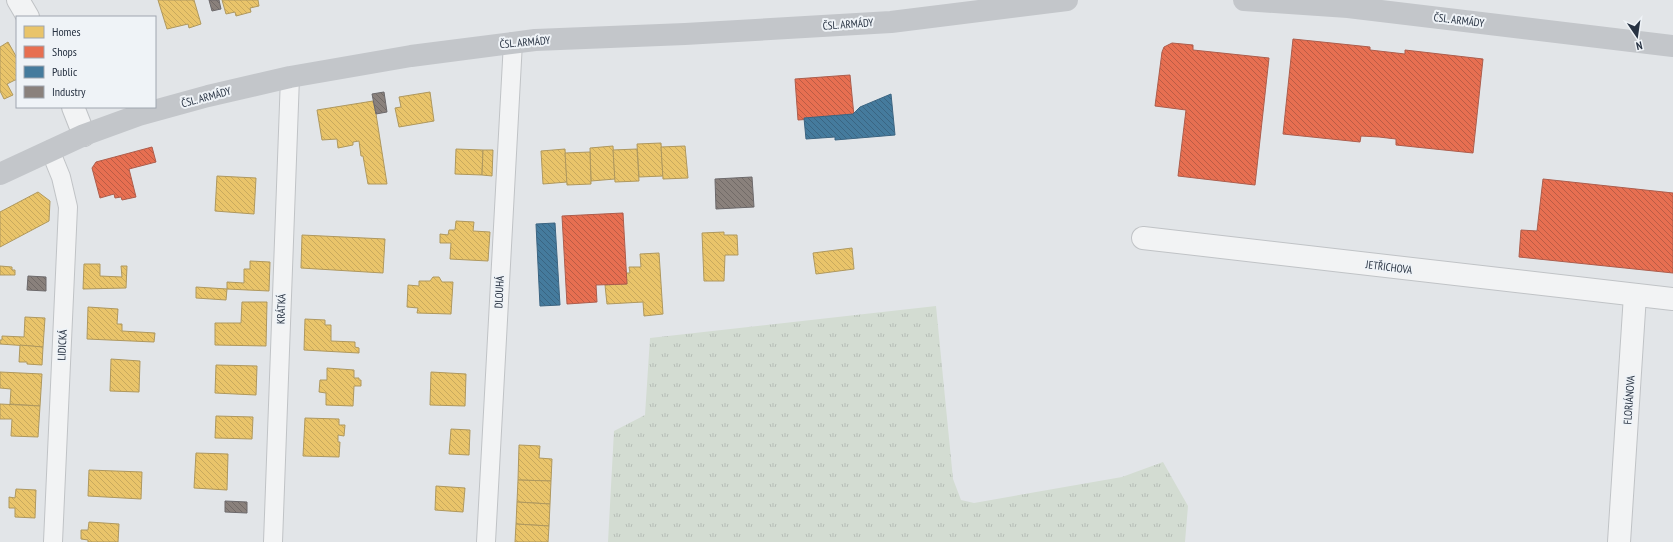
<svg xmlns="http://www.w3.org/2000/svg" width="1673" height="542" viewBox="0 0 1673 542" font-family="'PT Sans Narrow',sans-serif">
<style>
.grass{fill:url(#grass-tufts)}
.homes{fill:url(#homes-back-hatch);stroke:#af985e}
.shops{fill:url(#shops-back-hatch);stroke:#ad5d4c}
.public{fill:url(#public-back-hatch);stroke:#3c6582}
.industry{fill:url(#industry-back-hatch);stroke:#6c696b}
.lines{fill:none;stroke-linecap:round;stroke-linejoin:round}
.minor-casing{stroke:#c0c3c6;stroke-width:20}
.tertiary-casing{stroke:#c0c3c6;stroke-width:24}
.minor{stroke:#f2f3f4;stroke-width:18}
.tertiary{stroke:#f2f3f4;stroke-width:22}
.secondary{stroke:#c3c6ca;stroke-width:22}
.labels{text-anchor:middle;dominant-baseline:central;stroke-width:4;stroke-linejoin:round;paint-order:stroke}
.street-label{font-size:11px;fill:#273242;stroke:#eff3f7}
</style>
<defs>
<pattern id="grass-tufts" width="24" height="20" patternUnits="userSpaceOnUse"><rect width="24" height="20" fill="#d3dcd2"/><path d="M3 7l-1-3M5 7V3M7 7l1-3M15 17l-1-3M17 17v-4M19 17l1-3" fill="none" stroke="#b5bdb6"/></pattern>
<pattern id="homes-back-hatch" width="6" height="6" patternUnits="userSpaceOnUse"><rect width="6" height="6" fill="#e9c46a"/><path d="M-1 5l2 2M0 0l6 6M5-1l2 2" fill="none" stroke="#c8a95d"/></pattern>
<pattern id="shops-back-hatch" width="6" height="6" patternUnits="userSpaceOnUse"><rect width="6" height="6" fill="#e76f51"/><path d="M-1 5l2 2M0 0l6 6M5-1l2 2" fill="none" stroke="#bb5c45"/></pattern>
<pattern id="public-back-hatch" width="6" height="6" patternUnits="userSpaceOnUse"><rect width="6" height="6" fill="#457b9d"/><path d="M-1 5l2 2M0 0l6 6M5-1l2 2" fill="none" stroke="#3a6582"/></pattern>
<pattern id="industry-back-hatch" width="6" height="6" patternUnits="userSpaceOnUse"><rect width="6" height="6" fill="#8a817c"/><path d="M-1 5l2 2M0 0l6 6M5-1l2 2" fill="none" stroke="#716a67"/></pattern>
</defs>
<rect width="100%" height="100%" fill="#e2e5e8"/>
<!-- grass -->
<path class="grass" d="M936,306L953,479L961,500L974,503L1122,477L1163,462L1188,506L1185,542H608L614,431L645,415L650,338Z"/>
<!-- homes -->
<g class="homes">
<path d="M158,0H194L201,24L189,28L188,24L167,29Z"/>
<path d="M222,0H258L259,6L250,8L251,12L236,16L235,12L226,14Z"/>
<path d="M8,42L17,58V80H15L7,84L13,95L4,99L0,91V47Z"/>
<path d="M430,92L434,121L399,127L395,108L401,107L399,97Z"/>
<path d="M373,101L376,114L387,184H368L363,156H361L359,141L353,142V145L338,148L337,139L322,140L317,110Z"/>
<path d="M661,143L663,176L639,177L637,144Z"/>
<path d="M613,146L615,179L591,181L590,148Z"/>
<path d="M685,146L688,178L663,179L661,147Z"/>
<path d="M456,149L483,150L482,175L455,174Z"/>
<path d="M565,149L567,182L543,184L541,151Z"/>
<path d="M637,149L639,181L615,182L613,150Z"/>
<path d="M483,150H493L492,176L482,175Z"/>
<path d="M590,152L591,184L567,185L565,153Z"/>
<path d="M217,176L256,178L254,214L215,211Z"/>
<path d="M38,192L50,201L49,221L0,247V212Z"/>
<path d="M456,221L474,222L473,231L490,232L488,261L450,259L451,243H440V234L448,235L449,230H455Z"/>
<path d="M724,232V235H737L738,255H725L724,281H704L702,233Z"/>
<path d="M302,235L385,239L383,273L301,268Z"/>
<path d="M852,248L854,269L816,274L813,253Z"/>
<path d="M659,253L663,314L644,316L643,302L607,304L605,285L627,284L626,273H630L629,267H641L640,254Z"/>
<path d="M250,261L270,262L269,291L227,289V282L244,283V269H250Z"/>
<path d="M84,264H100V276L122,277L121,266H127L126,288L83,289Z"/>
<path d="M0,266L12,267V270H15V275H0Z"/>
<path d="M433,277H439L442,282H453L451,314L417,313L418,308L407,307L408,285L419,286V281H430Z"/>
<path d="M196,287L227,289L226,300L196,298Z"/>
<path d="M242,302H267L266,346L215,345V323H241Z"/>
<path d="M88,307L118,309L117,324H122V331L155,333L154,342L87,339Z"/>
<path d="M25,317L45,318L43,347L0,344V340H2V336L24,337Z"/>
<path d="M305,319L325,320V325H331V341L355,342V347L359,348V353L304,350Z"/>
<path d="M20,345L43,347L42,365L27,364V362H19Z"/>
<path d="M111,359L140,361L139,392L110,391Z"/>
<path d="M216,365L257,366L256,395L215,393Z"/>
<path d="M327,368L354,370V378H359V380H361V386H354L353,406L326,405V393L319,392L320,380H327Z"/>
<path d="M0,372L42,374L40,406L10,404L11,389L0,388Z"/>
<path d="M431,372L466,374L465,406L430,405Z"/>
<path d="M0,404L40,406L38,437L11,436L12,419H0Z"/>
<path d="M216,416L253,417L252,439L215,438Z"/>
<path d="M305,418L339,419V425H345L344,436L338,435V442H340L339,457L303,456Z"/>
<path d="M451,429L470,430L469,455L449,454Z"/>
<path d="M519,445L540,446L539,458L552,459L551,481L518,480Z"/>
<path d="M196,453L228,454L227,490L194,488Z"/>
<path d="M89,470L142,472L141,499L88,496Z"/>
<path d="M518,480L551,481L550,504L517,502Z"/>
<path d="M436,486L465,488L463,512L435,510Z"/>
<path d="M16,489L36,490L35,518L15,517V508H9V497L15,498Z"/>
<path d="M517,502L550,504L549,526L516,524Z"/>
<path d="M89,522L119,524L118,542H88V540L81,539V530H88Z"/>
<path d="M516,524L549,526L548,542H515Z"/>
</g>
<!-- shops -->
<g class="shops">
<path d="M1293,39L1370,47V50L1405,54V50L1483,59L1473,153L1396,145V139L1379,137L1361,136L1360,142L1283,134Z"/>
<path d="M1172,43L1193,45V50L1269,58L1255,185L1178,176L1186,110L1155,106L1162,52L1164,47Z"/>
<path d="M850,75L854,116L798,120L795,79Z"/>
<path d="M152,147L156,162L129,169L136,197L122,200L121,197L115,198L114,194L100,198L92,168L96,162Z"/>
<path d="M1543,179L1673,193V273L1519,257L1521,230L1537,231Z"/>
<path d="M623,213L627,284L596,285L597,302L567,304L562,216Z"/>
</g>
<!-- public -->
<g class="public">
<path d="M891,94L895,135L835,140V137L806,139L804,118L853,114L860,107Z"/>
<path d="M555,223L560,305L540,306L536,224Z"/>
</g>
<!-- industry -->
<g class="industry">
<path d="M209,0H219L221,9L212,11Z"/>
<path d="M384,92L387,112L376,114L372,94Z"/>
<path d="M752,177L754,207L716,209L715,179Z"/>
<path d="M28,276L46,277V291L27,290Z"/>
<path d="M225,501L247,502V513L225,512Z"/>
</g>
<g class="lines">
<defs>
<g id="minor">
<path d="M50,150L61,177L68,207L53,542"/>
<path d="M273,542L290,77"/>
<path d="M486,542L513,42"/>
</g>
<g id="tertiary">
<path d="M18,0L28,17"/>
<path d="M73,107L84,135"/>
<path d="M1143,238L1673,299"/>
<path d="M1619,542L1635,295"/>
</g>
</defs>
<!-- minor casing -->
<use href="#minor" class="minor-casing"/>
<!-- tertiary casing -->
<use href="#tertiary" class="tertiary-casing"/>
<!-- minor -->
<use href="#minor" class="minor"/>
<!-- tertiary -->
<use href="#tertiary" class="tertiary"/>
<!-- secondary -->
<g class="secondary">
<path d="M1244,0L1348,7L1673,46"/>
<path d="M0,174L84,135L139,115L208,96L290,77L411,56L535,40L685,34L891,22L1067,0"/>
</g>
</g>
<g class="labels">
<!-- street labels -->
<g class="street-label">
<text transform="translate(1459 20) rotate(7)">ČSL. ARMÁDY</text>
<text transform="translate(848 24) rotate(-4)">ČSL. ARMÁDY</text>
<text transform="translate(525 42) rotate(-5)">ČSL. ARMÁDY</text>
<text transform="translate(206 97) rotate(-15)">ČSL. ARMÁDY</text>
<text transform="translate(1389 267) rotate(7)">JETŘICHOVA</text>
<text transform="translate(499 292) rotate(-87)">DLOUHÁ</text>
<text transform="translate(281 309) rotate(-88)">KRÁTKÁ</text>
<text transform="translate(62 345) rotate(-87)">LIDICKÁ</text>
<text transform="translate(1629 400) rotate(-86)">FLORIÁNOVA</text>
</g>
</g>
<!-- legend -->
<rect x="16" y="16" width="140" height="92" fill="#eff3f7" stroke="#9fa6af"/>
<rect x="24" y="26" width="20" height="12" fill="#e9c46a" stroke="#9fa6af"/>
<text x="52" y="36" font-size="12" fill="#273242">Homes</text>
<rect x="24" y="46" width="20" height="12" fill="#e76f51" stroke="#9fa6af"/>
<text x="52" y="56" font-size="12" fill="#273242">Shops</text>
<rect x="24" y="66" width="20" height="12" fill="#457b9d" stroke="#9fa6af"/>
<text x="52" y="76" font-size="12" fill="#273242">Public</text>
<rect x="24" y="86" width="20" height="12" fill="#8a817c" stroke="#9fa6af"/>
<text x="52" y="96" font-size="12" fill="#273242">Industry</text>
<!-- north arrow -->
<g transform="translate(1637 36) rotate(167)" stroke="#eff3f7" stroke-width="3" paint-order="stroke">
<path d="M0-3L7 15L0 10L-7 15Z" fill="#273242"/>
<text y="-6" font-size="11" font-weight="bold" text-anchor="middle" fill="#273242">N</text>
</g>
</svg>
